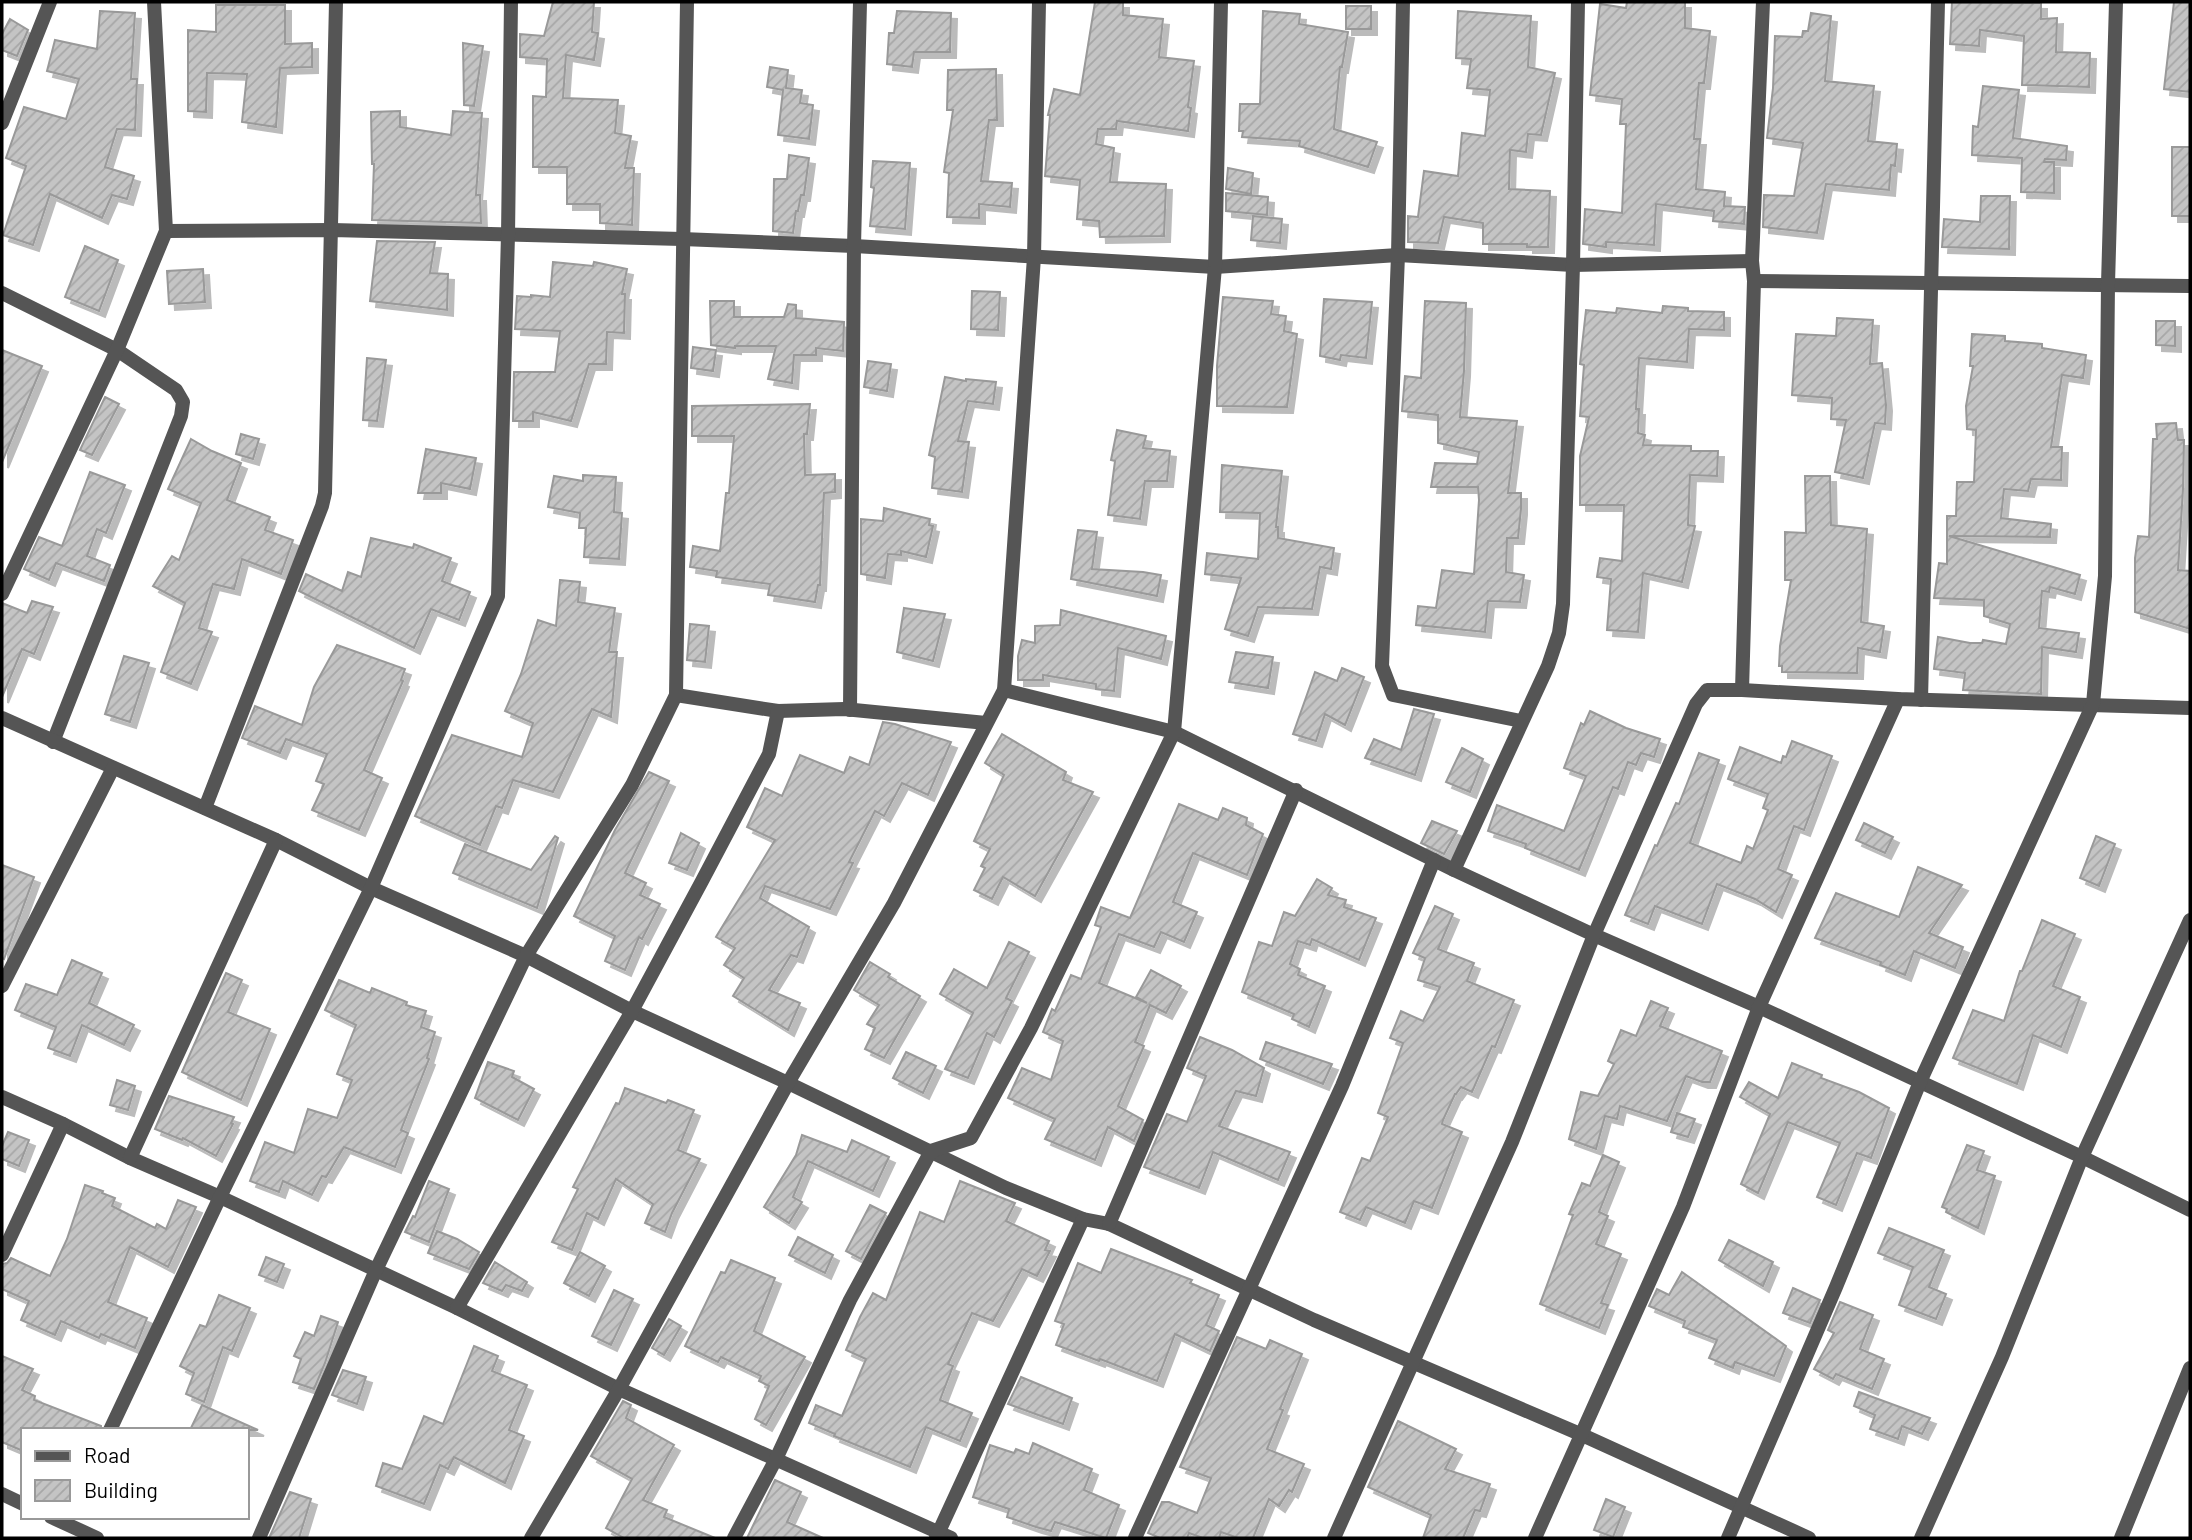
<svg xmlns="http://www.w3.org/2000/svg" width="2192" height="1540" viewBox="0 0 2192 1540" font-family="Barlow,sans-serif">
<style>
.building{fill:url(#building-hatch);stroke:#999;stroke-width:2;filter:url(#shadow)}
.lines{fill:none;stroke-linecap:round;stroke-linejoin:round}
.minor{stroke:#555;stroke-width:14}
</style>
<defs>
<pattern id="building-hatch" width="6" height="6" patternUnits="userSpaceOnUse" patternTransform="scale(1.75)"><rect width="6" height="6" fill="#c4c4c4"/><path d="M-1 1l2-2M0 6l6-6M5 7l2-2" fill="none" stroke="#a7a7a7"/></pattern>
<filter id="shadow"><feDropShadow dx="6" dy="6" stdDeviation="0" flood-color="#0004"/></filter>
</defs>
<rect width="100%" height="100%" fill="#fff"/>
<!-- building -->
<g class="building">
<path d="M553,2H594L592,32L598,33L594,60L566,55L563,98L618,100L615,133L631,136L625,168H634L632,225L600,223V204H567V167H533V96L546,97L547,59L520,57V34L544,36Z"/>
<path d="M1095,2H1123V15L1163,19L1159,57L1194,61L1188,107L1191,108L1188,131L1117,121L1116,129H1098L1096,144L1114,148L1110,182L1166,184L1164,236L1100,237L1099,221L1077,219L1080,180L1045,176L1050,115H1048L1054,89L1080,95Z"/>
<path d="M1627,2H1685V28L1710,31L1704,83H1699L1694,139H1700L1696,189L1725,192L1724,206L1745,207L1744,224L1713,221L1714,211L1656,204L1654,245L1606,242V247L1583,244L1585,209L1622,213L1626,124H1620L1622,99L1590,95L1600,4L1626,8Z"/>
<path d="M1952,2L2041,3V19L2057,18L2056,52L2090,53L2089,87L2022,85L2024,36L1980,30L1979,46L1950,44Z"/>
<path d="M2174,2H2190V92L2164,89Z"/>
<path d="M216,5H285V44L312,43V67L280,68L276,127L242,122L247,74L207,73L206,112L188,111V30L216,32Z"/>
<rect x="1346" y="6" width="25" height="23"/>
<path d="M100,11L135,13L131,79H137L135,130L117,129L105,167L134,176L127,199L112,195L102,218L50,194L33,245L3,235L26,166L6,158L24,107L66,119L79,79L47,71L55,40L97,49Z"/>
<path d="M897,11L951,13L950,52H914L912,67L887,64L889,33H894Z"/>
<path d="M1263,11L1300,14L1299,24L1348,32L1342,67H1340L1334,129L1377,142L1368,167L1299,146L1300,141L1242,137L1243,131H1239L1240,104H1260Z"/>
<path d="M1458,11L1531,16L1528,67L1555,73L1541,135L1528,134L1526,152L1510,150L1509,189L1550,191L1548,247H1527V244H1483V223L1444,217L1438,243L1408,242V216L1418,217L1424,171L1458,176L1462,133L1485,136L1490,90L1467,88L1471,59L1456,58Z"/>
<path d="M1811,13L1831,16L1825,81L1874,86L1868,141L1897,144L1895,166L1891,165L1889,190L1826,184L1817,233L1763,227L1764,195L1794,196L1803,143L1767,138L1773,88L1775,36L1802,37L1803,31H1808Z"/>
<path d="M10,19L28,30L17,56L2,50V34Z"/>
<path d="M463,43L483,46L474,106L464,105Z"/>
<path d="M770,67L788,70L786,88L802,90L800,103L813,105L809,139L778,135L783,90L767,87Z"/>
<path d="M996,69L997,120H989L981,181L1012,183L1010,207L979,204V218L947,217L949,173L944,172L953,110H947L948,70Z"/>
<path d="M1983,86L2019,90L2013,138L2067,146L2066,160L2045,159L2044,162H2054V193L2021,192L2022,158L1972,155L1973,126L1978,127Z"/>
<path d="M400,111V127L451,135L453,111L482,113L476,195H480L481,223L372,220L374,164H372L371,112Z"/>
<rect x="2172" y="147" width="18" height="69"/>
<path d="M789,155L809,158L804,195H801L798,211H796L793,233L773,231L774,179H787Z"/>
<path d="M873,161L910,163L905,229L870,226L874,188L871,187Z"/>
<path d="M1228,168L1253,173L1251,194L1226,189Z"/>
<path d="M1226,193L1268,197L1267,215L1226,211Z"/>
<path d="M1981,196H2010L2009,249L1942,247L1944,219L1980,222Z"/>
<path d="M1253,216L1282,219L1280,243L1251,240Z"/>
<path d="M377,241L435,242L430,273L448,274L447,310L370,301Z"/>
<path d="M85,246L118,260L99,311L65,297Z"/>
<path d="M553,262L593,266L594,262L627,269L622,294H625L624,333L607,332L606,364H589L571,421L533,412V421H513L514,372H555L560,331L515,329L517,296L531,297V295L550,297Z"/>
<path d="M203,269L205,302L169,304L167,271Z"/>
<path d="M972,291L1000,292L998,330L971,329Z"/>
<path d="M1223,297L1273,301L1271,314L1286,316L1284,331L1297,334L1287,407L1217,406V366Z"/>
<path d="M1324,299L1372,302L1366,358L1341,355L1340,360L1320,356Z"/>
<path d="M710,301H734V317H784L788,304L796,305V318L844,322L843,351L816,348V355H794L792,383L768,379L776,346H735V348L711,345Z"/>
<path d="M1425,301L1466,303L1464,371L1460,417L1517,421L1508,493H1521V509L1518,538H1507L1506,572L1524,575L1520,602L1488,601L1485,632L1416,625L1418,606L1436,608L1442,570L1474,574L1479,500L1478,487H1431L1435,463L1477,464L1479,452L1438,443V415L1402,411L1405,376L1421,378Z"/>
<path d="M1663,306L1688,308V311L1724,312V330L1689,329L1687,362L1639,358L1636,409H1639L1638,433L1645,435L1643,445L1691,446V451H1718L1717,476L1690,475L1688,525L1695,526L1682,582L1643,573L1638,632L1607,630L1611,579L1597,577L1600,558L1622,561L1624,505H1580V456L1589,417L1580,416L1584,365L1580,364L1586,310L1616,313L1617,308L1662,313Z"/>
<path d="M1837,318L1873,320L1870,364L1882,363L1886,405L1885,424L1875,423L1863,478L1835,472L1846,420L1831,419L1832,398L1792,395L1796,334L1836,336Z"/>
<path d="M2156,321H2175V346L2156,345Z"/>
<path d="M1972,334L2005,336V341L2042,344V348L2086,355L2083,378L2062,375L2051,447H2062L2061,480L2031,479L2028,491L2004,489L2001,518L2051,524L2050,537L1949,536L2080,575L2075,594L2050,587L2049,592L2042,591L2039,628L2079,633L2076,652L2042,647L2041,694L1963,690L1965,673L1934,669L1938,637L1970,643H1982L1983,640L2006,644L2010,624L1984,616V600L1934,598L1939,563L1947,564V516H1956L1957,482H1974L1976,430L1967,429L1966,406L1973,366H1970Z"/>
<path d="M693,347L716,350L713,371L691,368Z"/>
<path d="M2,350L42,366L2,462Z"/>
<path d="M367,358L386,360L377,421L363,420Z"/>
<path d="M868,361L891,364L887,391L864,387Z"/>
<path d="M945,377L966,381V379L996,382L993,404L968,401L958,441L969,442L962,492L932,488L935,457L929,455Z"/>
<path d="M105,397L119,404L92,455L80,450Z"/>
<path d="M810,404L807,434H804L805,475L835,474V492L824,493L820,585H818L815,602L768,595L770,584L716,577L717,571L690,567L693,546L720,551L726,493H729L734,436H692V406Z"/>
<path d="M2176,423L2178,440H2184L2183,489L2178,570L2190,571V629L2135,612V558L2138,536L2149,537L2153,439H2157L2156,424Z"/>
<path d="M1117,430L1146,436L1143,448L1170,451L1167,481H1145L1140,519L1108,515L1115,461L1111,460Z"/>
<path d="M241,434L259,439L253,459L236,454Z"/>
<path d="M191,439L212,451L241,463L227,500L270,517L265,530L293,540L281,574L242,559L234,589L213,584L199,628L212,632L191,684L161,672L185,603L153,586L172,556L179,560L201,503L168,489Z"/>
<path d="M426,449L476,458L470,489L441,483V493H418Z"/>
<path d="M1222,465L1282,471L1276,527H1278V538L1334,548L1331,569L1320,567L1312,609L1258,607L1248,636L1225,629L1241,578L1205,574L1207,553L1258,559L1260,513L1220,512Z"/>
<path d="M90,472L125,485L106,533L97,529L87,556L110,565L104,581L56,563L49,580L24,569L39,537L62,546Z"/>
<path d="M583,475L616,477L614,512L622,513L619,559L584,557L586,528H579L580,513L548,507L554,476L583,481Z"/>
<path d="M1805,476H1830L1831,525L1867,529L1861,622L1884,626L1880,652L1858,648L1857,673L1782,672V666H1779L1780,646L1791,580H1785V532L1806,533Z"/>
<path d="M884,508L930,519L929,525L933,526L926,557L901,551V555L888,554L885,578L861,574V519L883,521Z"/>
<path d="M1078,530L1097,532L1092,569L1143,572L1161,575L1157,596L1071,579Z"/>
<path d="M371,538L413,548L414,544L451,558L442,581L470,592L459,620L431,609L414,648L299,591L306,574L342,591L348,572L361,577Z"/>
<path d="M560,580L580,582L578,602L615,608L609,652H617L611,717L592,709L553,792L513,780L502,808L496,806L480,845L415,816L452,735L522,757L533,723L505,711L521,674L538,620L556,626Z"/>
<path d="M32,601L53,607L34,654L22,649L2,697V603L27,613Z"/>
<path d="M904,608L945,614L933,661L897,652Z"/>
<path d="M1061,610L1166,636L1161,659L1118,648L1114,691L1096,689V684L1043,675V680H1018V656L1022,640L1035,643V626L1060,625Z"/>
<path d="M690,624L709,626L705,662L687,660Z"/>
<path d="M337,645L405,669L401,680L403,681L364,770L382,778L359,830L312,810L324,784L316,781L327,754L286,739L280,753L242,738L255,706L302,725L314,687Z"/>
<path d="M1236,652L1273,657L1268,688L1229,682Z"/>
<path d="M124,656L149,663L130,722L105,714Z"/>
<path d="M1342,668L1364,677L1345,725L1325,714L1316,741L1293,734L1315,672L1337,681Z"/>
<path d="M1414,709L1434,714L1415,775L1365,758L1374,739L1401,750Z"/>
<path d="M1590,711L1626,728L1660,739L1654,757L1641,753L1636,765L1628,762L1618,789L1613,787L1579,870L1525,848L1526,844L1488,831L1497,805L1564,831L1586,776L1564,768L1581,723L1584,725Z"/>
<path d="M883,722L895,724L951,742L928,795L902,783L884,816L875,811L849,862L853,863L830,909L765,886L760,898L809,927L797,957L791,955L769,990L800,1003L788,1030L733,996L744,978L724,965L735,948L716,937L775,840L747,827L765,788L782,796L800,755L844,773L850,757L869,765Z"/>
<path d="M1002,734L1066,772L1063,780L1093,792L1035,896L1003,877L992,899L974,890L985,868L981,866L990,849L974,841L1004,775L985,763Z"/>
<path d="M1792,741L1832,756L1804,830L1794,826L1778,869L1792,875L1776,912L1755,899L1717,884L1702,924L1655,906L1648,924L1625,915L1655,845L1657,846L1676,803L1679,804L1699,753L1719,760L1690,843L1741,863L1747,846L1753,849L1768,810L1763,808L1768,794L1728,779L1740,747L1781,763L1783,756L1786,757Z"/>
<path d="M1462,748L1483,759L1470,792L1446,782Z"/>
<path d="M649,772L669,781L625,873L646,883L640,895L660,904L642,939L639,937L625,970L605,961L615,936L574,916L615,830Z"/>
<path d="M1179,804L1218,820L1223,808L1247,818L1246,825L1263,834L1247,875L1193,853L1173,902L1197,912L1184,942L1161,932L1154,947L1119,934L1099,983L1147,1003L1136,997L1151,970L1181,986L1166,1013L1150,1005L1135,1042L1144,1046L1118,1106L1143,1120L1134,1141L1108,1127L1095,1160L1045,1139L1055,1119L1008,1098L1022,1068L1051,1080L1063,1041L1043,1032L1052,1009L1055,1011L1071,975L1081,979L1101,927L1095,925L1101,907L1130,918Z"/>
<path d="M1432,821L1457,831L1444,854L1421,843Z"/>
<path d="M1864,823L1893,837L1885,853L1856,840Z"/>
<path d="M681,833L699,843L687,870L669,863Z"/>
<path d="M555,836L558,838L537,908L453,873L465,844L531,870Z"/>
<path d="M2096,836L2115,844L2099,886L2080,878Z"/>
<path d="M2,865L34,877L4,959L2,958Z"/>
<path d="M1918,867L1962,885L1929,933L1963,947L1955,968L1914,951L1905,975L1880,965L1881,962L1815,938L1836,893L1899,917Z"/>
<path d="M1317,879L1332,888L1328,895L1346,900L1344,907L1376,918L1359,960L1312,939L1310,945L1298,941L1290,964L1300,969L1298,975L1325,986L1309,1027L1292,1019L1294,1014L1242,992L1259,942L1272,946L1284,912L1295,916Z"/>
<path d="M1435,906L1453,914L1438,949L1474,963L1467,981L1514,1000L1495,1047L1492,1046L1472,1092L1461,1087L1456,1094H1455L1443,1120L1442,1124L1462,1132L1432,1208L1414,1201L1405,1223L1366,1207L1360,1220L1340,1212L1362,1158L1370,1161L1388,1117L1378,1113L1403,1043L1390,1038L1401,1011L1423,1021L1440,987L1418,980L1425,958L1413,953Z"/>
<path d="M2042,920L2075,934L2053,986L2080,997L2061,1047L2033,1035L2017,1084L1953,1058L1973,1010L2004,1021L2020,971H2022Z"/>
<path d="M1009,942L1029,952L1006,998L1012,1001L994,1037L987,1033L968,1078L945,1069L973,1013L940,994L954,969L987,988Z"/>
<path d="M72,960L102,973L89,1003L134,1025L124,1045L82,1025L70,1056L48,1048L56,1027L15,1010L26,984L57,995Z"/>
<path d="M870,962L890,974L888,977L920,996L884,1058L865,1049L875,1028L867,1024L879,1005L854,990Z"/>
<path d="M226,973L242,980L228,1012L270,1029L241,1100L182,1072Z"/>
<path d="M339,980L370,993L372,988L407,1002L406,1005L426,1011L421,1027L435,1032L427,1058L429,1059L401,1130L408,1133L395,1167L344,1147L326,1177L322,1176L312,1195L283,1181L279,1192L250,1181L265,1142L294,1153L308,1109L337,1118L352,1080L337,1074L356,1025L325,1010Z"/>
<path d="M1651,1001L1668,1008L1660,1026L1722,1051L1710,1082H1702L1686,1076L1667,1121L1620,1106L1617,1119L1605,1116L1596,1149L1569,1139L1581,1092L1598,1096L1614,1064L1608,1061L1621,1030L1636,1036Z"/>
<path d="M1200,1037L1232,1050L1264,1068L1256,1096L1236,1091L1219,1126L1290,1152L1278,1180L1213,1152L1199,1188L1144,1167L1167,1114L1187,1122L1206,1076L1187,1068Z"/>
<path d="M1266,1042L1332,1064L1323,1084L1260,1059Z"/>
<path d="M906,1052L936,1066L923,1093L893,1078Z"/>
<path d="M488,1062L514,1071L512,1077L534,1089L518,1120L475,1098Z"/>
<path d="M1792,1063L1822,1075L1821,1078L1859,1092L1889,1108L1871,1158L1857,1153L1836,1205L1817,1197L1840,1143L1788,1122L1758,1193L1741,1184L1770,1114L1740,1097L1749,1082L1778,1098Z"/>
<path d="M117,1080L135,1086L128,1110L110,1105Z"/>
<path d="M625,1088L666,1103L668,1100L694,1110L678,1150L700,1159L672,1213L665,1232L645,1223L653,1204L616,1179L598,1219L587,1213L572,1250L552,1242L578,1189L573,1187L616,1103L619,1104Z"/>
<path d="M169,1096L234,1117L231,1123L233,1124L216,1156L183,1138L182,1140L155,1129Z"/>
<path d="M1677,1113L1695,1119L1688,1137L1671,1132Z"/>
<path d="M8,1132L29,1140L19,1166L2,1159V1146Z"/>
<path d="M802,1135L847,1152L852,1140L889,1157L873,1191L808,1161L793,1197L802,1202L789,1223L764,1207L796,1155Z"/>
<path d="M1967,1145L1984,1151L1977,1170L1995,1176L1978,1228L1946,1212L1947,1209L1942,1207Z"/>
<path d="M1603,1155L1619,1162L1599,1212L1608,1216L1596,1244L1621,1254L1601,1303L1608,1305L1599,1328L1540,1304L1573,1215L1569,1214L1582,1183L1590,1186Z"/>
<path d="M429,1181L449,1189L429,1242L405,1232L413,1216L415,1217Z"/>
<path d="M960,1181L1015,1203L1006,1221L1049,1241L1045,1250L1050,1251L1037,1276L1022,1269L993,1321L972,1313L948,1364L953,1366L940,1400L972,1413L960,1441L926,1427L910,1467L834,1436L835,1434L809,1423L816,1405L842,1416L866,1359L846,1350L860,1317L873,1293L886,1300L920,1212L944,1222Z"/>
<path d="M85,1185L103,1191L102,1193L115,1198L112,1206L155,1228L157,1224L166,1229L178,1200L196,1207L168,1267L130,1247L108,1302L147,1318L135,1348L101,1334L99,1338L61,1321L55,1335L21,1320L29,1301L2,1289V1264L7,1263L11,1258L50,1276L67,1239Z"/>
<path d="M870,1205L886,1213L861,1259L846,1251Z"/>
<path d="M1889,1228L1944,1250L1929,1287L1946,1294L1936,1319L1899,1305L1913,1267L1878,1253Z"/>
<path d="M437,1231L457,1239L479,1252L469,1269L428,1253Z"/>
<path d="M798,1237L833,1255L825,1273L789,1255Z"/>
<path d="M1729,1240L1773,1262L1763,1286L1719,1260Z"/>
<path d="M1111,1249L1192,1280L1190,1283L1219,1295L1206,1325L1219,1331L1210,1351L1175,1334L1157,1381L1100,1359L1099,1361L1056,1345L1064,1324L1055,1321L1078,1263L1101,1273Z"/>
<path d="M580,1252L605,1266L589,1296L564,1283Z"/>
<path d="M266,1257L284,1264L277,1282L259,1275Z"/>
<path d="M731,1260L775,1278L754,1331L805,1357L766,1425L755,1419L769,1386L759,1381L761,1376L721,1357L718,1362L685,1346L721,1272L725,1273Z"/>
<path d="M495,1262L527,1282L522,1291L506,1285L502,1291L483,1283Z"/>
<path d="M1682,1272L1786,1346L1774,1376L1735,1362L1733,1368L1709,1358L1717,1340L1683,1327L1685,1321L1649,1306L1657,1289L1669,1295Z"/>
<path d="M1793,1288L1820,1300L1810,1323L1783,1313Z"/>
<path d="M614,1290L633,1299L611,1345L592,1336Z"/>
<path d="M219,1295L250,1308L232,1351L223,1347L204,1402L186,1394L194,1373L180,1366L200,1325L206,1327Z"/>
<path d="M1840,1302L1873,1315L1860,1349L1884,1359L1872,1389L1836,1374L1833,1379L1814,1369L1834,1333L1828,1330Z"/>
<path d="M321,1316L338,1322L325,1363L314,1389L293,1382L301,1359L294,1356L305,1332L314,1336Z"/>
<path d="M669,1319L681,1326L664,1355L652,1348Z"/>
<path d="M1237,1337L1266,1349L1270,1340L1302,1354L1280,1409L1283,1410L1267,1449L1304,1464L1292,1492L1289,1490L1279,1506L1269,1499L1253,1538H1238L1221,1532L1219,1538H1203L1189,1533L1187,1538H1160L1148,1533L1162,1502H1169L1197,1513L1211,1478L1180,1467Z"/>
<path d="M474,1346L498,1356L492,1371L527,1385L509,1430L524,1436L505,1483L454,1457L448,1469L440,1465L424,1504L376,1486L383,1463L402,1469L424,1416L443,1424Z"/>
<path d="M2,1356L33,1369L22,1390L35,1396L34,1400L101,1426V1430H23V1451L2,1442Z"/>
<path d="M343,1370L366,1377L357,1404L332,1395Z"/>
<path d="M1021,1377L1072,1398L1063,1424L1008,1404Z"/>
<path d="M1859,1392L1930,1418L1922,1434L1902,1426L1898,1439L1870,1429L1875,1415L1854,1406Z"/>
<path d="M623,1401L631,1405L626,1418L674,1445L643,1500L667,1510L664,1517L715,1538H624L606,1528L632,1479L591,1456Z"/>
<path d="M202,1405L258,1430H190Z"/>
<path d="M1398,1421L1456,1449L1445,1469L1490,1484L1480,1511L1475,1510L1463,1538H1423L1431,1515L1368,1487Z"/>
<path d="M1033,1443L1092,1469L1084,1490L1119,1505L1106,1538L1055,1522L1051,1531L1036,1527L1007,1517L1009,1509L973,1497L990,1445L1014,1453L1016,1449L1029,1454Z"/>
<path d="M775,1480L801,1492L787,1522L823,1538H747Z"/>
<path d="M290,1492L311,1499L299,1538H269Z"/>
<path d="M1606,1499L1625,1507L1613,1537L1594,1530Z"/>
</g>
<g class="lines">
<!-- minor -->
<g class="minor">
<path d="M1403,2L1398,255L1382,666L1393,695L1521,721"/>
<path d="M2,123L50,2"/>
<path d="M166,231L332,230L682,239L854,246L1215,267L1398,255L1573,265L1752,261"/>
<path d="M1754,281L2190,286"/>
<path d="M2,293L117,350L176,390L183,402L181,416L53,742"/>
<path d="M2,594L117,350L166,231L154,2"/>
<path d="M1004,690L1174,732L1454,870L1594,935L1759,1007L2082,1157L2190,1210"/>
<path d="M1742,690L1754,281L1752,261L1763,2"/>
<path d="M676,695L778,711L844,709L986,723"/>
<path d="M1921,700L1938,2"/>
<path d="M850,710L854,246L860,2"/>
<path d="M2,718L276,840L371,888L526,956L632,1011L788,1083L1006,1188L1083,1219L1109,1224L1314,1320L1580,1434L1809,1538"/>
<path d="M205,808L322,506L325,493L336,2"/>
<path d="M1454,870L1548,666L1559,633L1563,604L1573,265L1578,2"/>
<path d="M2,986L113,768"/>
<path d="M2,1097L63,1124L130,1158L220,1197L457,1308L619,1389L951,1538"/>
<path d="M130,1158L276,840"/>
<path d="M1109,1224L1296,790"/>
<path d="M2,1255L63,1124"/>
<path d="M457,1308L632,1011L702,881L769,754L778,711"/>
<path d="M110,1430L220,1197L371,888L498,596L508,235L511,2"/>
<path d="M2,1494L23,1504"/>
<path d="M51,1517L97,1538"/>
<path d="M259,1538L376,1270L526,956L632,785L676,695L687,2"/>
<path d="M531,1538L619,1389L788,1083L894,903L1004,690L1034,257L1039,2"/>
<path d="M734,1538L776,1459L850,1300L931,1151L971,1138L1031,1028L1174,732L1215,267L1221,2"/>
<path d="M936,1538L1083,1219"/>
<path d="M1135,1538L1342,1086L1434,860"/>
<path d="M1334,1538L1512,1142L1594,935L1696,704L1707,690H1742L1898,699L2190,708"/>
<path d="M1535,1538L1683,1207L1759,1007L1898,699"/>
<path d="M1728,1538L1836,1287L1920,1082L2093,704L2105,576L2108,284L2116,2"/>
<path d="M1921,1538L2002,1357L2082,1157L2190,920"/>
<path d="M2121,1538L2190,1368"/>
</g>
</g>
<!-- border -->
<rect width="2192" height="1540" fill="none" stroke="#000000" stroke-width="7"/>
<!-- legend -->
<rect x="21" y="1428" width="228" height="91" fill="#ffffff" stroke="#999999" stroke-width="2"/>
<rect x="35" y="1451" width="35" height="10" fill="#555555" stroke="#999999" stroke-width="2"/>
<text x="84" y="1463" font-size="21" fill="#000000">Road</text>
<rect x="35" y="1480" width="35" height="21" fill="url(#building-hatch)" stroke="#999999" stroke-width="2"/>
<text x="84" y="1498" font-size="21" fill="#000000">Building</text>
</svg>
